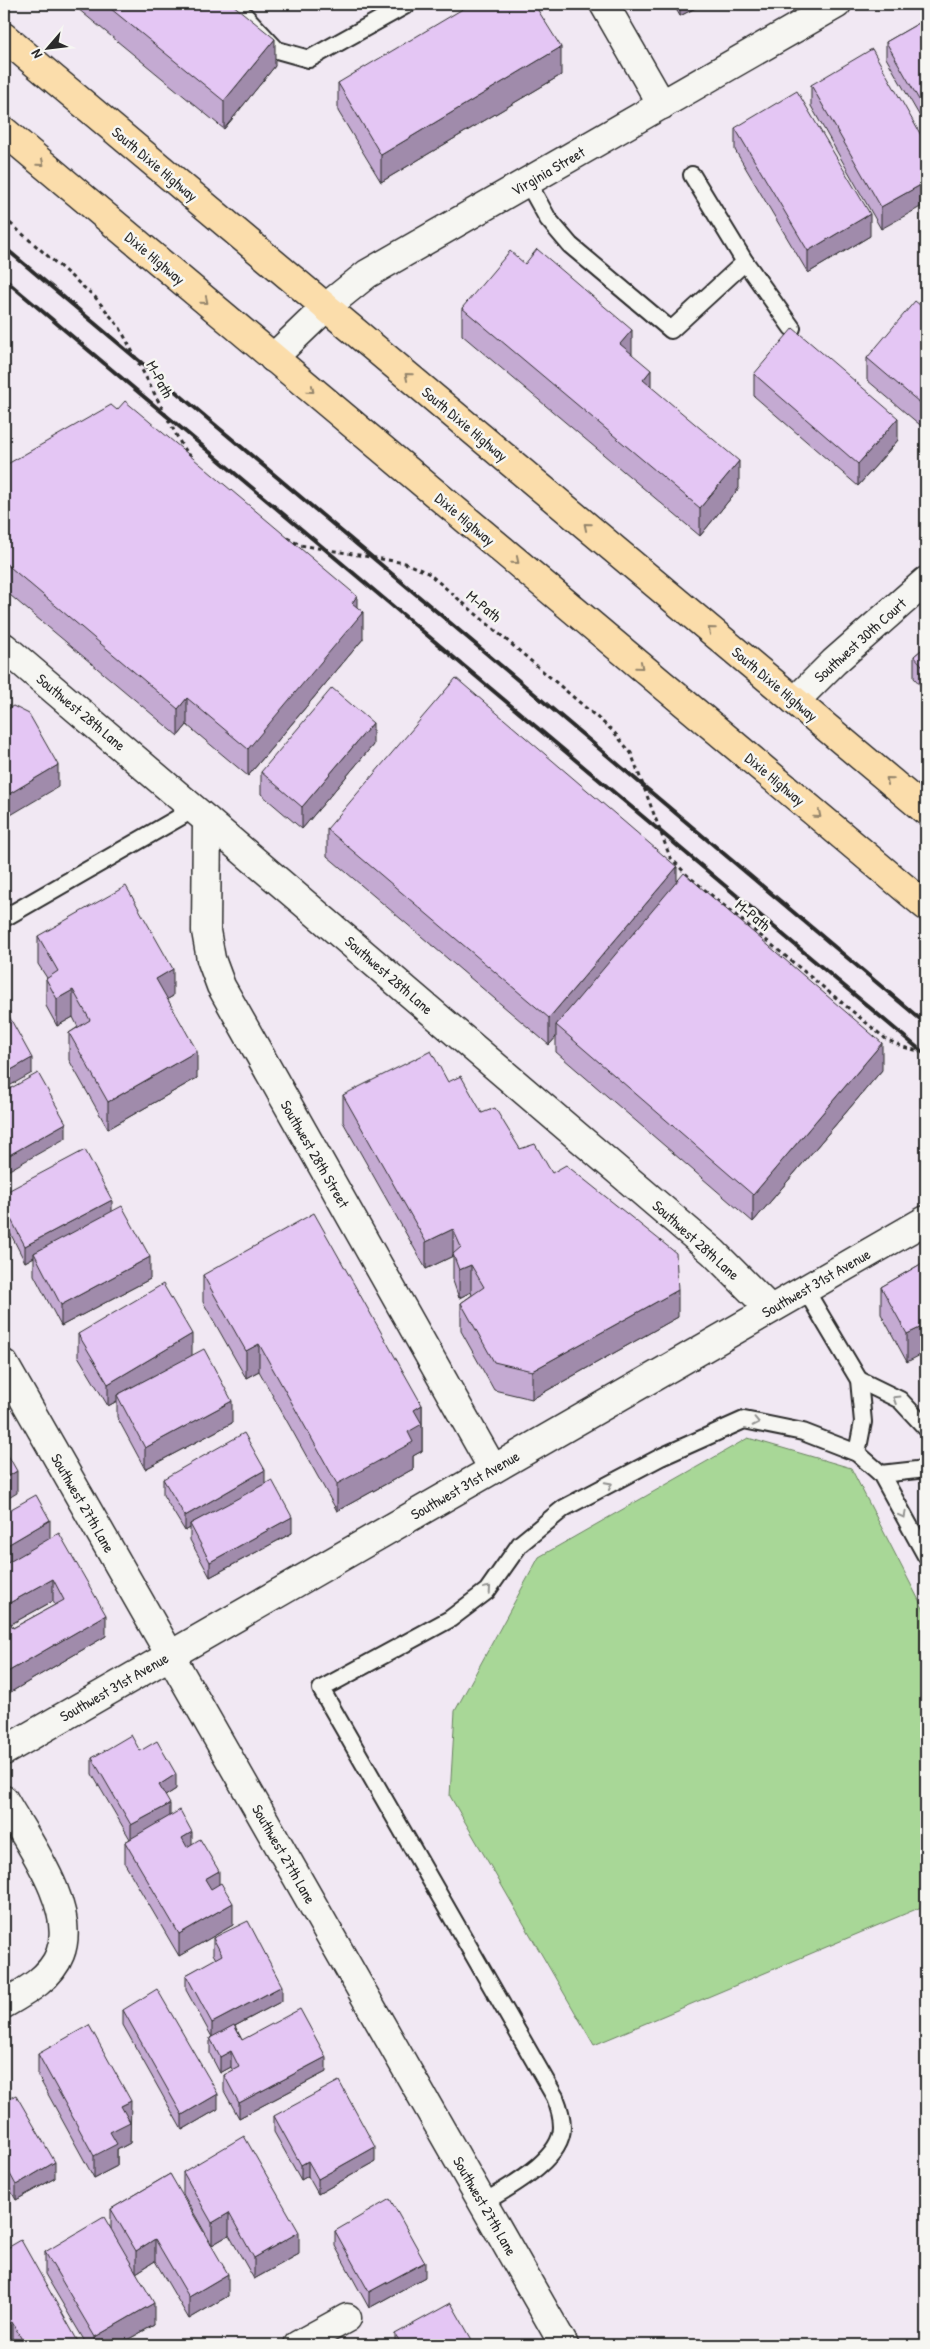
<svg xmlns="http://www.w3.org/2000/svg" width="930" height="2349" viewBox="0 0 930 2349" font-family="'Patrick Hand',sans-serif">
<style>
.green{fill:#a8d797;stroke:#6a8161}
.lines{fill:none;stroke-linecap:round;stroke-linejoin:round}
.lane-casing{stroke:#2b2b2b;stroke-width:20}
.street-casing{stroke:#2b2b2b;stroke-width:31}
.highway-casing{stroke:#2b2b2b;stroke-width:31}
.path{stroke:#2b2b2b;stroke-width:3;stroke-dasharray:4 4;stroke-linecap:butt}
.lane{stroke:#f6f6f2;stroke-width:16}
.street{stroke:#f6f6f2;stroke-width:28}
.highway{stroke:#fbddab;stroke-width:28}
.rail{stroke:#2b2b2b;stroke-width:4}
.wall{fill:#c4aad2;stroke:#2b2b2b;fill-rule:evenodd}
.shaded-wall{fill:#a08bab;stroke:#2b2b2b}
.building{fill:#e4c6f4;stroke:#2b2b2b}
.oneway{stroke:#93846b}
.oneway2{stroke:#90908e}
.labels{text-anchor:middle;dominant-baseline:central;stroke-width:5;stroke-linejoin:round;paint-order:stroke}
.street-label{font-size:15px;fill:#2b2b2b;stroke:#f6f6f2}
</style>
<rect width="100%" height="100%" fill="#f1e8f3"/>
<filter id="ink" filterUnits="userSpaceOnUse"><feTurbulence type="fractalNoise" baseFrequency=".02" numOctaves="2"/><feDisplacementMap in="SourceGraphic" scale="10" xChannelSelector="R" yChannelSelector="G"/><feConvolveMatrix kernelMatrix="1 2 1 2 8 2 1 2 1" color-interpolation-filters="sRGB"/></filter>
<g filter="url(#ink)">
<!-- green -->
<path class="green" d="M748,1438L851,1468L926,1614V1905L594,2045L450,1796L455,1711L539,1557Z"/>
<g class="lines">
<defs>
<g id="lane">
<path d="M234,4L277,50L309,59L408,4"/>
<path d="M528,183L548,219L570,245L671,330L745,262L692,175"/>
<path d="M745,262L792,328"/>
<path d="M6,917L194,809"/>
<path d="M805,1289L859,1380L863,1422L857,1453"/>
<path d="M859,1380L900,1400L926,1428"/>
<path d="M881,1474L926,1469"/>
<path d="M483,2203C507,2188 562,2160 562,2127C562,2117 559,2107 555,2097L321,1689L450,1619L487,1591L520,1544L564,1508L661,1457L744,1420L803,1432L857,1453L881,1474L926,1556"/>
</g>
<g id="street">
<path d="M604,4L662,105"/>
<path d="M273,358L326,307L367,274L837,4"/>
<path d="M4,647L713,1252L770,1309"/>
<path d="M795,701L834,662L926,581"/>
<path d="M207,820L206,931L211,959L221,986L493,1469"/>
<path d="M4,1364L564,2345"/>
<path d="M4,1751L926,1220"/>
<path d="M4,1800C26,1839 78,1908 60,1954C51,1978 25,1992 4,2004"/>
<path d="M298,2345L347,2318"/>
</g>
<g id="highway">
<path d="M4,37L926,811"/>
<path d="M4,131L926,906"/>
</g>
</defs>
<!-- lane casing -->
<use href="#lane" class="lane-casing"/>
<!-- street casing -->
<use href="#street" class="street-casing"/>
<!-- highway casing -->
<use href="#highway" class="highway-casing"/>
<!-- path -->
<g class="path">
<path d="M4,218L95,297L120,328L181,444L191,457"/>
<path d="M287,538L300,545L405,563L428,573L613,731L631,753L670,857L687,875L886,1039L903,1047L926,1053"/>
</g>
<!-- lane -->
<use href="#lane" class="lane"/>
<!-- street -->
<use href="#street" class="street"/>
<!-- highway -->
<use href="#highway" class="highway"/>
<!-- rail -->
<g class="rail">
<path d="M4,247L926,1024"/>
<path d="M4,279L926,1055"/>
</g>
</g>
<!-- wall -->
<g class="wall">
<path d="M72,4H232L275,66L224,129Z"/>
<path d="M673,4H703L680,16Z"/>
<path d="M926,19V127L886,58V42Z"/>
<path d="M561,75L381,182L338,111V83Z"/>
<path d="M811,85L926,144L881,229L811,106Z"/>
<path d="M735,128L870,236L808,273L735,150Z"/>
<path d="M525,264L632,354L651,387L739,488L700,536L462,335V308Z"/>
<path d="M926,310V430L867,380V358Z"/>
<path d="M754,374L898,440L858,486L754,396Z"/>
<path d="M4,466L357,607L363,639L248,776L187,725L178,736L4,590Z"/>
<path d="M926,646V713L925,711V690L914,678V656Z"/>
<path d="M373,745L302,829L261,794V772Z"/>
<path d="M327,829L677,882L882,1070L753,1222L556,1052V1037L549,1045L327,856Z"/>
<path d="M38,936L173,996L168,999L197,1078L108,1129L69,1060V1033L78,1027L73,1017L57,1026L46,1006V979L47,978L38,964Z"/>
<path d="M448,1082L482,1113L520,1149L552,1173L678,1317L532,1399L494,1390L461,1331V1303L472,1295L471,1292L459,1298L453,1281V1256L426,1269L343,1122V1095Z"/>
<path d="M4,1193L112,1211L150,1279L61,1326L34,1275V1257L25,1262L4,1221Z"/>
<path d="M926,1261L907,1362L881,1314V1287Z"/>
<path d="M203,1275L422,1405V1451L413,1456V1469L337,1511L259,1371L246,1378L203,1302Z"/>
<path d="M78,1334L192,1356L232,1423L145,1469L117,1417V1401L108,1406L78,1356Z"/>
<path d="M163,1479L265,1484L292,1533L210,1577L190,1540V1528L185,1531L163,1495Z"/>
<path d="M4,1513L50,1538L106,1636L4,1696ZM53,1601L55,1605L13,1628L11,1624Z"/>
<path d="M140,1751L176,1789L165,1796L170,1816L192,1844L219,1884L233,1925L179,1956L125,1864V1842L130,1839L92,1774V1758Z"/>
<path d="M213,1938L282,2001L235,2026L242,2040L326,2072L239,2118L224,2091V2075L233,2071L231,2067L220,2073L210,2054V2038L212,2037L186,1990V1975L216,1959L213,1954Z"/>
<path d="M123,2010L218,2109L182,2130L123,2025Z"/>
<path d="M38,2054L131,2123H130V2143L117,2150V2166L94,2178L38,2076Z"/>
<path d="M4,2092L55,2178L16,2200L4,2178Z"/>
<path d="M274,2116L375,2162L318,2194L308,2176L301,2180L274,2132Z"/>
<path d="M183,2172L299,2254L254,2279L229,2235L212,2245L183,2194Z"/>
<path d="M170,2174L228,2296L189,2319L155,2261L136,2273L154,2325L118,2345H87L45,2274V2252L111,2229V2209Z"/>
<path d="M335,2231L425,2277L369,2308L335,2246Z"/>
<path d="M4,2250L80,2345H12V2344L8,2345H4Z"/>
<path d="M395,2334L475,2345H395Z"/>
</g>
<!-- shaded-wall -->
<g class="shaded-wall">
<path d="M680,4H703L680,16Z"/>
<path d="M275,39V66L224,129V101Z"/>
<path d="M561,47V75L381,182V155Z"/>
<path d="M926,182V204L881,229V207Z"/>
<path d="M870,214V236L808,273V251Z"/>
<path d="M632,330V357L620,344Z"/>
<path d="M651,370V397L643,380Z"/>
<path d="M898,418V440L858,486V464Z"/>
<path d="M739,461V488L700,536V508Z"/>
<path d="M357,596V619L363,612V639L248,776V749Z"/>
<path d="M187,698V725L178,736V709Z"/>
<path d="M373,723V745L302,829V807Z"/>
<path d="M58,765V787L4,819V797Z"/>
<path d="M677,867V894L556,1025V1037L549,1045V1018Z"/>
<path d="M173,969V996L156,1006V979Z"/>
<path d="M73,990V1017L57,1026V999Z"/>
<path d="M882,1043V1070L753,1222V1195Z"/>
<path d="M197,1051V1078L108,1129V1102Z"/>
<path d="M32,1058V1073L4,1089V1074Z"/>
<path d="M66,1123V1138L4,1173V1158Z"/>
<path d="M112,1200V1215L34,1253V1257L25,1262V1246Z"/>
<path d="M453,1229V1256L426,1269V1242Z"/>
<path d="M150,1257V1279L61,1326V1305Z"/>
<path d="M471,1265V1292L459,1298V1270Z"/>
<path d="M678,1290V1317L532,1399V1371Z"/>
<path d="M926,1325V1352L907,1362V1334Z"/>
<path d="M192,1334V1356L117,1395V1401L108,1406V1384Z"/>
<path d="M259,1344V1371L246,1378V1351Z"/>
<path d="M232,1401V1423L145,1469V1448Z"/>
<path d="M422,1405V1451L413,1456V1469L337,1511V1484L408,1432L414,1410Z"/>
<path d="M265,1470V1485L190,1524V1528L185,1531V1516Z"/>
<path d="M17,1471V1493L4,1501V1479Z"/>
<path d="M292,1517V1533L210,1577V1562Z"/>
<path d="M50,1520V1542L4,1569V1547Z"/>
<path d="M53,1579V1601L4,1628V1606Z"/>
<path d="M106,1615V1636L4,1696V1674Z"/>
<path d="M176,1774V1789L159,1800V1785Z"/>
<path d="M170,1804V1820L131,1840V1825Z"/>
<path d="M192,1832V1854L182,1860V1838Z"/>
<path d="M219,1871V1893L205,1901V1879Z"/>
<path d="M233,1903V1925L179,1956V1934Z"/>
<path d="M282,1986V2001L212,2038V2023Z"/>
<path d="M231,2051V2067L220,2073V2057Z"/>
<path d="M326,2057V2072L239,2118V2103Z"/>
<path d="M218,2094V2109L182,2130V2115Z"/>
<path d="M131,2101L130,2143L117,2150V2166L94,2178V2156L110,2132L121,2106Z"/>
<path d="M375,2147V2162L318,2194V2179Z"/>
<path d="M308,2161V2176L301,2180V2165Z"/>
<path d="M55,2162V2178L16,2200V2185Z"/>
<path d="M229,2213V2235L212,2245V2223Z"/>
<path d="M299,2232V2254L254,2279V2258Z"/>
<path d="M155,2239V2261L136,2273V2251Z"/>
<path d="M425,2262V2277L369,2308V2292Z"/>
<path d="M228,2274V2296L189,2319V2297Z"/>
<path d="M154,2303V2325L118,2345H95V2337Z"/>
<path d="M12,2322V2344L8,2345H4V2326Z"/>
</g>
<!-- building -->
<g class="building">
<path d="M105,4H232L275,39L224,101Z"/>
<path d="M471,4H534L561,47L381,155L338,83Z"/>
<path d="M926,19V112L886,42Z"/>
<path d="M872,49L926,144V182L881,207L811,85Z"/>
<path d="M797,91L870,214L808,251L735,128Z"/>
<path d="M537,249L632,330L620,344L651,370L643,380L739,461L700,508L462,308L510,251L525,264Z"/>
<path d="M915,301L926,310V408L867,358Z"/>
<path d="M793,328L898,418L858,464L754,374Z"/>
<path d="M125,401L357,596L352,603L363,612L248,749L187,698L178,709L4,562V466L111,405L117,410Z"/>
<path d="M926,646V670L914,656Z"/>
<path d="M456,678L677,867L549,1018L327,829Z"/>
<path d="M332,688L373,723L302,807L261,772Z"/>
<path d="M13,706L29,714L58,765L4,797V711Z"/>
<path d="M684,873L882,1043L753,1195L556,1025Z"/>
<path d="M126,886L173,969L156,979L197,1051L108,1102L69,1033L90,1020L73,990L57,999L46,979L58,971L38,936Z"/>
<path d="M4,1009H5L32,1058L4,1074Z"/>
<path d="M431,1051L448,1082L461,1076L482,1113L495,1108L520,1149L535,1144L552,1173L566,1165L676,1253L678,1290L532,1371L494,1362L461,1303L484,1287L471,1265L459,1270L453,1254L461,1247L453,1229L426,1242L343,1095Z"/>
<path d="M38,1073L66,1123L4,1158V1092Z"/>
<path d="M85,1150L112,1200L25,1246L4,1206V1193Z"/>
<path d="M122,1206L150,1257L61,1305L34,1253Z"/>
<path d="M314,1213L422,1405L414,1410L422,1424L408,1432L413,1442L337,1484L259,1344L246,1351L203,1275Z"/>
<path d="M926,1261V1325L907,1334L881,1287Z"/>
<path d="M163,1284L192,1334L108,1384L78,1334Z"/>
<path d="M204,1349L232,1401L145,1448L117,1395Z"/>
<path d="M244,1433L265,1470L185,1516L163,1479Z"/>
<path d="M4,1448L17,1471L4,1479Z"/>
<path d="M272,1480L292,1517L210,1562L190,1524Z"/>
<path d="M36,1495L50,1520L4,1547V1513Z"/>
<path d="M59,1533L106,1615L4,1674V1612L13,1628L64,1600L53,1579L4,1606V1565Z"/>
<path d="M131,1735L140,1751L157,1741L176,1774L159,1785L170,1804L131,1825L92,1758Z"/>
<path d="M180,1810L192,1832L182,1838L187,1847L200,1839L219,1871L205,1879L211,1889L221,1883L233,1903L179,1934L125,1842Z"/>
<path d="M248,1921L282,1986L212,2023L186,1975L222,1955L213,1938Z"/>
<path d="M157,1989L218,2094L182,2115L123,2010Z"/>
<path d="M300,2009L326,2057L239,2103L224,2075L239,2067L231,2051L220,2057L210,2038L234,2025L242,2040Z"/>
<path d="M89,2025L131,2101L121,2106L130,2122L110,2132L117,2144L94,2156L38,2054Z"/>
<path d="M339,2081L375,2147L318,2179L308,2161L301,2165L274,2116Z"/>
<path d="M4,2092L8,2099L16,2095L55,2162L16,2185L4,2163Z"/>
<path d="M244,2136L299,2232L254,2258L229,2213L212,2223L183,2172Z"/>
<path d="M170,2174L228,2274L189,2297L155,2239L136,2251L111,2209Z"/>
<path d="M390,2199L425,2262L369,2292L335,2231Z"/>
<path d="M104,2217L154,2303L95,2337L45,2252Z"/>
<path d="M21,2240L80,2345H25L12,2322L4,2326V2250Z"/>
<path d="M451,2303L475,2345H402L395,2334Z"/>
</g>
<!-- one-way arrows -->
<defs><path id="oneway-chevron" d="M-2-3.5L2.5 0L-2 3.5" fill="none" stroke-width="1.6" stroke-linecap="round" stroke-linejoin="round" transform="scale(1.25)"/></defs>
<g class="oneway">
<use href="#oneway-chevron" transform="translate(41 163) rotate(40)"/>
<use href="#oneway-chevron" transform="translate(205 301) rotate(40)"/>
<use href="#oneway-chevron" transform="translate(408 376) rotate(-140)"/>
<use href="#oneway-chevron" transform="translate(311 390) rotate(40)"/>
<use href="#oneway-chevron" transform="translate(587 526) rotate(-140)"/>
<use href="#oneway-chevron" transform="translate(516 561) rotate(40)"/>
<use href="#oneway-chevron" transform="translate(711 630) rotate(-140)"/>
<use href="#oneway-chevron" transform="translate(640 666) rotate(40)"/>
<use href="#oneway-chevron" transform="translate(889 780) rotate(-140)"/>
<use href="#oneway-chevron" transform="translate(818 815) rotate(40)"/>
</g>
<g class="oneway2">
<use href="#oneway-chevron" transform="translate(896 1399) rotate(-148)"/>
<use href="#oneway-chevron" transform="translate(756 1422) rotate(12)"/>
<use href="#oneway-chevron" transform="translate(609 1485) rotate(-28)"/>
<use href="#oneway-chevron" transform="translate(903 1515) rotate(62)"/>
<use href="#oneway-chevron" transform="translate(488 1589) rotate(-49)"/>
</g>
</g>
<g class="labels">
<!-- street labels -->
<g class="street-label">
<text transform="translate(155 164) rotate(40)">South Dixie Highway</text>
<text transform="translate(548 171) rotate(-30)">Virginia Street</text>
<text transform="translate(155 258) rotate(40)">Dixie Highway</text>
<text transform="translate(160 379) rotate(62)">M-Path</text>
<text transform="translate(465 424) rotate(40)">South Dixie Highway</text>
<text transform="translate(465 519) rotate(40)">Dixie Highway</text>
<text transform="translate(484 606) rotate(40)">M-Path</text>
<text transform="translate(860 640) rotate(-42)">Southwest 30th Court</text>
<text transform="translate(775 684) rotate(40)">South Dixie Highway</text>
<text transform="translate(81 712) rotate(40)">Southwest 28th Lane</text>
<text transform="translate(775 779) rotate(40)">Dixie Highway</text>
<text transform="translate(753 915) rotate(39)">M-Path</text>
<text transform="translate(389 975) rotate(41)">Southwest 28th Lane</text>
<text transform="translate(315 1154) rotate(60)">Southwest 28th Street</text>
<text transform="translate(696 1240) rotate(42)">Southwest 28th Lane</text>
<text transform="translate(816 1283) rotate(-30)">Southwest 31st Avenue</text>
<text transform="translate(465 1485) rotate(-30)">Southwest 31st Avenue</text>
<text transform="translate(83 1503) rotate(60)">Southwest 27th Lane</text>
<text transform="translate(114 1687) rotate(-30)">Southwest 31st Avenue</text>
<text transform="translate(284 1854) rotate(60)">Southwest 27th Lane</text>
<text transform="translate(485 2206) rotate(60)">Southwest 27th Lane</text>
</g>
</g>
<!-- margin -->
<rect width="930" height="2349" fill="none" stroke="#f6f6f2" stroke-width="20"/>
<rect x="10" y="10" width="910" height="2329" fill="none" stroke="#2b2b2b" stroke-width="2" filter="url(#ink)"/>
<!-- north arrow -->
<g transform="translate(48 48) rotate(242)" stroke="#f6f6f2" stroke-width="4" paint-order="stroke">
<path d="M0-4L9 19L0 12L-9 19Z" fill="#2b2b2b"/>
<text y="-8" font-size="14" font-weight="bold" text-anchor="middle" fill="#2b2b2b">N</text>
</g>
</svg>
